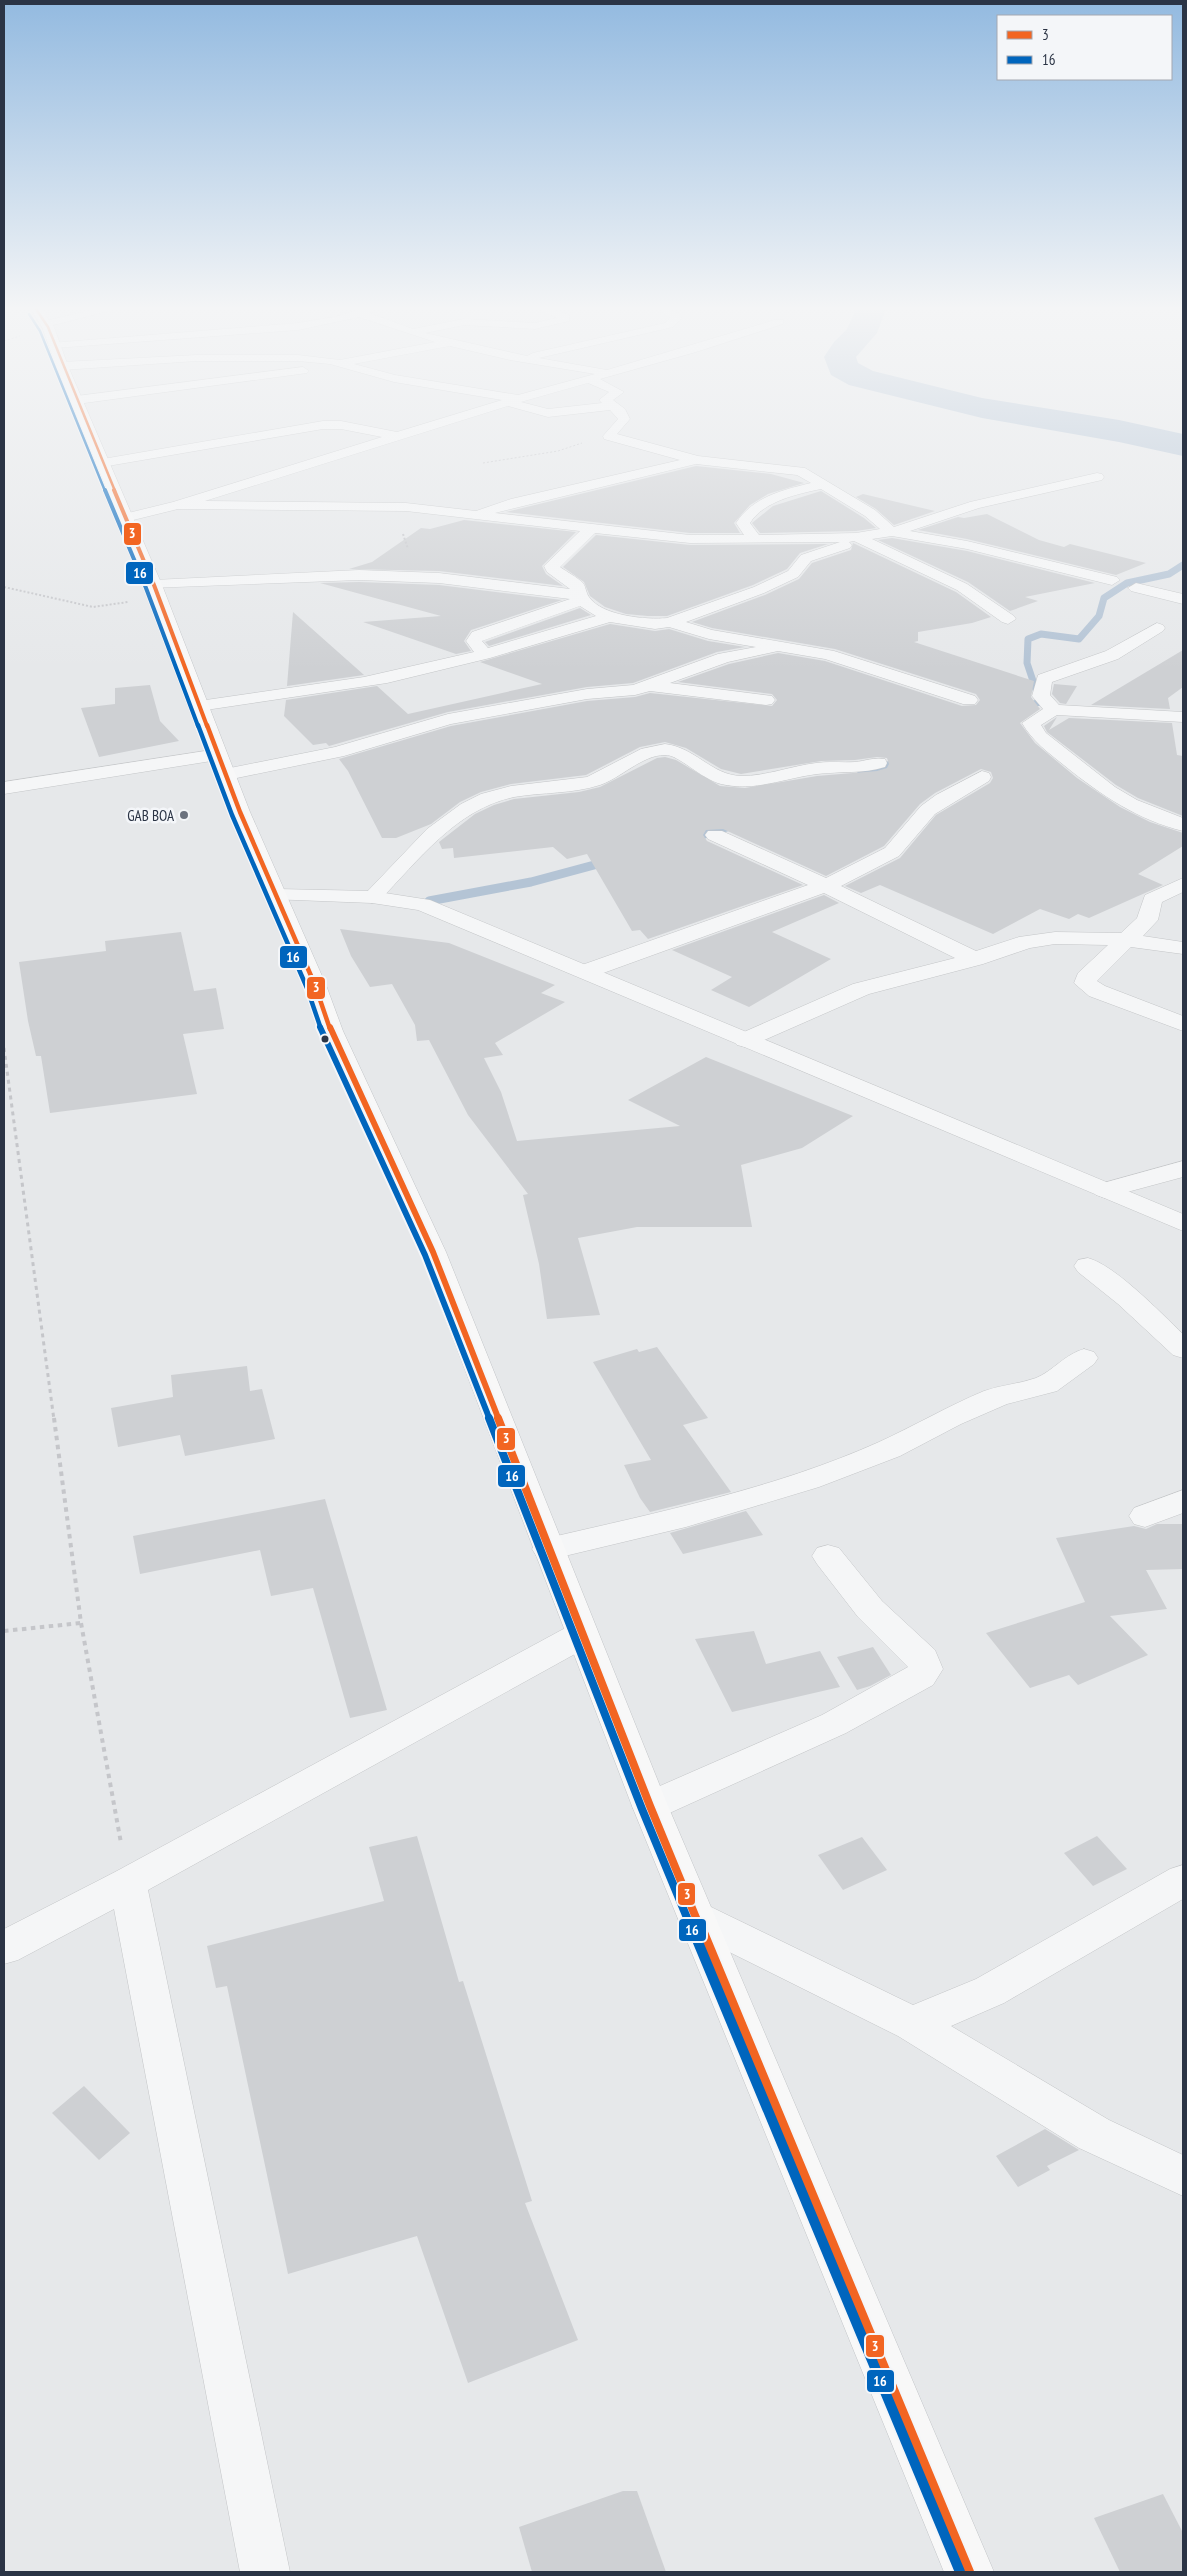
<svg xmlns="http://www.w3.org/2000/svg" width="1187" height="2576" viewBox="0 0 1187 2576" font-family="'PT Sans Narrow',sans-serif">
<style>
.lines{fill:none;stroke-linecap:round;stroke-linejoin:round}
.stream-far1{stroke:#b4c4d5;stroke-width:7}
.stream{stroke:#b4c4d5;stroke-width:9}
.river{fill:#b4c4d5;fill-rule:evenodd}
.building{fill:#ced0d3}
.minor-casing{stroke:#c4c6c8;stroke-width:1}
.tertiary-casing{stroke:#c4c6c8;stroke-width:1}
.primary-casing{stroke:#c2c5c8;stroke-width:1}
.path-far3{stroke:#c5c6ca;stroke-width:1;stroke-dasharray:2 2;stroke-linecap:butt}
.path-far2{stroke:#c5c6ca;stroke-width:2;stroke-dasharray:2 2;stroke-linecap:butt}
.path-far1{stroke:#c5c6ca;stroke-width:3;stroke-dasharray:4 4;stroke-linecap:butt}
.path{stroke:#c5c6ca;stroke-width:4;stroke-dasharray:4.5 4.5;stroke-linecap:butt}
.minor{fill:#f5f6f7;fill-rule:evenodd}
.tertiary{fill:#f5f6f7;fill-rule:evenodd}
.primary{fill:#f8f8f8;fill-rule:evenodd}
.bus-1-far5-casing{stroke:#f4f6f9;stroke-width:4.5}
.bus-1-far4-casing{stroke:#f4f6f9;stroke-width:5.5}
.bus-1-far3-casing{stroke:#f4f6f9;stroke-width:7}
.bus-1-far2-casing{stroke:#f4f6f9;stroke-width:10}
.bus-1-far1-casing{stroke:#f4f6f9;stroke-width:11}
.bus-1-casing{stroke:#f4f6f9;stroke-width:14}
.bus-2-far5-casing{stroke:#f4f6f9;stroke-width:4.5}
.bus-2-far4-casing{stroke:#f4f6f9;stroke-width:5.5}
.bus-2-far3-casing{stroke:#f4f6f9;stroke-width:7}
.bus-2-far2-casing{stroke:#f4f6f9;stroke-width:10}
.bus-2-far1-casing{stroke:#f4f6f9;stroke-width:11}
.bus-2-casing{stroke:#f4f6f9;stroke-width:14}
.bus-1-far5{stroke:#f26522;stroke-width:2.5}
.bus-1-far4{stroke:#f26522;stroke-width:4}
.bus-1-far3{stroke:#f26522;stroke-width:4.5}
.bus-1-far2{stroke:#f26522;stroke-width:6}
.bus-1-far1{stroke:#f26522;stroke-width:8}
.bus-1{stroke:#f26522;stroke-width:10}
.bus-2-far5{stroke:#0065bd;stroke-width:2.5}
.bus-2-far4{stroke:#0065bd;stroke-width:4}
.bus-2-far3{stroke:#0065bd;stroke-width:4.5}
.bus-2-far2{stroke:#0065bd;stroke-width:6}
.bus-2-far1{stroke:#0065bd;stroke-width:8}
.bus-2{stroke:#0065bd;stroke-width:10}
.poi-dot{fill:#6c737f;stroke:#f4f6f9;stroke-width:2}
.bus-dot{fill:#2b3445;stroke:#f4f6f9;stroke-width:2}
.labels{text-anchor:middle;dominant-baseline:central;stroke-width:5;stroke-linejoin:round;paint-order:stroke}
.far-poi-label{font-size:15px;fill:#2b3445;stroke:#f4f6f9;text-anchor:end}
.line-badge{stroke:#f4f6f9;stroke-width:2}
.badge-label{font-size:14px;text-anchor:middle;font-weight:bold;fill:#fff}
</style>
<rect width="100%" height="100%" fill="#e6e8ea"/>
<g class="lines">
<!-- stream-far1 -->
<path class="stream-far1" d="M1021,708L1040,702L1027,663L1028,639L1041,634L1079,639L1099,616L1104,598L1127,583L1169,574L1183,565"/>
<!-- stream -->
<g class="stream">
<path d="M860,776L902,761"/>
<path d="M689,839L736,824"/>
<path d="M429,901L531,882L609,861"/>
</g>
<!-- river -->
<path class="river" d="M856,309H886L877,333L856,357L858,363L873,371L982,398L1119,420L1183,434V456L1119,442L982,418L849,385L831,375L824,357L834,342L847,329Z"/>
</g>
<!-- building -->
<g class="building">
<path d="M696,466L771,474L804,483L768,494L750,505L734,523L740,533H690L506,512Z"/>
<path d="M821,491L864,518L876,528L856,531L760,533L752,523L773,506Z"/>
<path d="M863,494L935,511L894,525L876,509L856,497Z"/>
<path d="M987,514L1039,540L1064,547L1070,544L1146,563L1116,575L967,539L918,530L958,517L964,518Z"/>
<path d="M464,520L576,532L542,566L546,574L563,586L439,571L349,569L372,562L421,528L430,529Z"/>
<path d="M596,535L690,545L828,544L800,553L787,569L753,585L667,616H648L626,614L605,607L590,596L584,582L563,567Z"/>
<path d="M892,538L967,551L1095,583L1025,597L1038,601L1010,611L968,582L878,540Z"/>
<path d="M853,543L956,592L991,617L972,623L918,632V641L914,642L1034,681L1031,697L1040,709L1020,723L1035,743L1077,778L1120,807L1150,822L1183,833V846L1138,874L1163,885L1089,918L1078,914L1069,919L1040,909L993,934L880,885L861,893L845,886L900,858L936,815L990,783L993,778L991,772L981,769L935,793L920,804L884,846L826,876L723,829L706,830L703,835L707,841L803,885L648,939L640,930L632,931L587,854L567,859L553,847L454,858L453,848L442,849L439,842L475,814L494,805L514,799L579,792L600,787L657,758L665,757L676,760L720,786L745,788L817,776L877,771L887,768L889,764L887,758L877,757L855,760L821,761L741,774L721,769L686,748L665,742L640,747L586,775L511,784L481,792L460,802L431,824L396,838H382L348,771L339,759L451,726L587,701L635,697L650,693L772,706L777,700L772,694L678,682L729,664L778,653L825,661L962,706L976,705L980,700L976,694L835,649L712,628L692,622L765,595L799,579L812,563L851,550Z"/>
<path d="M359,582L439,585L562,600L471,630L464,641L471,651L456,654L363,622L441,616L320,583Z"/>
<path d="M580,608L591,615L489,646L485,642Z"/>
<path d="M293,612L364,675L287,686Z"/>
<path d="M610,624L655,631L669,629L708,641L745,647L717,652L633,683L587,687L448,712L329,746L326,743L313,745L284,716L286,700L377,686L408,714L542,684L480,662Z"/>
<path d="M1183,650V687L1168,698L1170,709L1091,705Z"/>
<path d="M1054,684L1077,686L1066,704L1060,703L1052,694Z"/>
<path d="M150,685L160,721L179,741L99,757L81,708L115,704V688Z"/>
<path d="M1057,717L1049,730L1069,718L1172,723L1177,755L1183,756V816L1138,798L1116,785L1047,732L1044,726Z"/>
<path d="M824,895L839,903L772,932L831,959L749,1007L711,990L732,977L672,950Z"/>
<path d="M340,929L449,943L555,985L541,993L565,1002L495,1043L503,1055L484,1058L501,1092L517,1141L680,1126L628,1100L706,1057L853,1116L802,1148L741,1165L752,1227H637L578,1238L600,1315L547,1319L539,1264L523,1195L528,1194L468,1115L429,1040L417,1041L415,1025L392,984L370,987L351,956Z"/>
<path d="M181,932L194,991L216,988L224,1029L183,1034L197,1094L50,1113L41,1056H36L28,1021L19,962L106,951L105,941Z"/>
<path d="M657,1347L708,1418L683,1425L731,1492L650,1512L640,1498L624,1465L651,1460L593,1362L637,1349L639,1352Z"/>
<path d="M247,1366L250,1391L262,1389L275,1439L185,1456L180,1435L118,1447L111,1408L173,1397L171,1375Z"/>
<path d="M325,1499L387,1710L350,1718L313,1588L271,1596L260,1550L140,1574L133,1536Z"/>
<path d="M746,1511L763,1535L683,1554L670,1533Z"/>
<path d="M1157,1524H1183V1569L1146,1570L1167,1609L1110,1616L1148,1655L1078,1685L1069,1675L1030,1688L986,1633L1085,1602L1056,1538L1134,1526L1146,1529Z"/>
<path d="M754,1631L766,1664L820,1651L840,1687L732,1712L695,1639Z"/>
<path d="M873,1647L891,1675L870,1686L857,1690L837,1657Z"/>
<path d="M417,1836L459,1982L463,1981L532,2201L525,2203L578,2340L468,2383L417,2236L288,2274L227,1986L216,1988L207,1946L384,1901L369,1847Z"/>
<path d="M1097,1836L1127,1869L1093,1886L1064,1853Z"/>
<path d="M862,1837L887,1870L843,1890L818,1855Z"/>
<path d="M84,2086L130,2133L99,2160L52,2113Z"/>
<path d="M1045,2129L1079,2150L1047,2166L1050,2170L1018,2187L996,2156Z"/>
<path d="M623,2491H637L666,2572H532L519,2527Z"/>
<path d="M1163,2494L1183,2533V2572H1120L1094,2518Z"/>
</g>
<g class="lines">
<defs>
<g id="minor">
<path d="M96,309H116L46,327L41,324L42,322Z"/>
<path d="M361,309H376L369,313L413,329L464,319L535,323L557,318L538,309H553L569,315V321L535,329L464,325L425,333L527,356L533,353L665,323L670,318L660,309C670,309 676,310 682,318L673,327L539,358L607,370L775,320H783V324L696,352L600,379L624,392L613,400L625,409L630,419L617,434L698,456L805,468L875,510L894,527L970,502L1097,473L1102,474L1104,477L1102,480L979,508L910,531L967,541L1117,577L1120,580L1112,585L967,549L892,536L872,539L967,584L1014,616L1016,619L1008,624L1002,622L957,590L854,541L849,542L852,545L850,548L811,561L798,577L764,593L686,622L712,630L834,651L975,696L978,700L975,704H963L825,659L778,651L728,662L670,683L772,696L775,700L772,704L766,705L650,691L635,695L587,699L451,724L344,756L227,780L220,778L218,774L220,770L335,747L448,714L587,689L633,685L718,654L756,647L709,639L669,627L655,629L610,622L490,658L387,683L199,711L193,710L190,706L193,702L199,701L364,677L474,652L466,641L472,632L570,599L439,583L359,580L149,588L146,585L149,582L154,580L359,570L439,573L570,589L547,572L544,566L580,531L406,511L178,509L125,522L120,521L118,518L120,515L173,502L382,437L341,429H323L102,467L97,466L95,463L97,460L323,421H341L397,432L502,400L394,382L330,364L298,361H197L62,370L56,366L62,362L197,355H298L340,360L435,342L359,317L298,330L55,348L49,345L51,343L298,323L334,317ZM450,346L510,360L595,374L518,395L395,375L354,364ZM588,383L609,392L599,400L602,403L548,409L521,402ZM508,406L548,417L610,410L618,419L603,436L604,439L680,460L511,499L476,511L406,503L205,501ZM696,464L797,475L811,483C782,490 753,497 736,523L744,535H690L495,513ZM821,489L865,516L880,529L856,533L759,535L750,523C764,501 797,494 821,489ZM595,533L690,543L840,542L801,555L788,571L754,587L667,618C647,620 602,616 589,597C586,593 586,587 583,583C577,577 567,572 560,567ZM580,606L596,616L488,648L482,641Z"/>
<path d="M303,367L309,371L307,373L77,404L71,400L77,396Z"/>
<path d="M1136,583L1183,594V604L1131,591L1128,588Z"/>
<path d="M1157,623L1163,625L1165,628L1163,631L1118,659L1052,682L1050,695L1059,705L1183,712V722L1057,715L1041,725L1046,733L1115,787L1137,800L1183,818V831C1138,820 1101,795 1065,766C1049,753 1033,742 1022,723L1043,709L1032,696L1038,675L1106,651Z"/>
<path d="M665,744C695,747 711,775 741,776C767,776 791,766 816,763C829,761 842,763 855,762C865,761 874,757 885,759L887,763L885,767C862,774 841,771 817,774C785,778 754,792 721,784C701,779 678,754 665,755C642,755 621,778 600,785C572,794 543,792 514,797C456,809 418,861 379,901L372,903L365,901L362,897L427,829L461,804L481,794L511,786L587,777L641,749Z"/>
<path d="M218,749L224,751L227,755L224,759L4,794V782Z"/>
<path d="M982,771L989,773L991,777L989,781L935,814L899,856L841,886L976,951L1019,937L1055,932L1121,933L1137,918L1145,895L1183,878V892L1162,902L1158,920L1143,936L1183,942V954L1131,947L1097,981L1105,986L1183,1016V1031L1089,996L1074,983L1078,973L1108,945L1055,944L1030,948L983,964L869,994L753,1045L745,1047L737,1045L733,1040L737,1035L853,984L955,958L824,893L595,976L587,978L579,976L576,971L579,966L808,885L708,839L705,835L708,831H722L826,878L885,848L921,806L936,795Z"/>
<path d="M1183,1161V1177L1105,1198L1096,1195L1092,1190L1096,1185Z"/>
<path d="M1088,1258C1115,1265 1161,1313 1183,1334V1358L1173,1355L1118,1304L1078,1272L1074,1266L1078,1260Z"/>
<path d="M1084,1349L1094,1352L1098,1358L1094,1364L1057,1391L1007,1404L961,1424L900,1456L819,1487L686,1527L548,1560L537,1557L532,1549L537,1541L548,1538C659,1512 774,1489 879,1442C914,1426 948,1406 984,1391C1001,1385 1019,1384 1036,1378C1053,1371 1065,1354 1084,1349Z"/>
<path d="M1183,1490V1513L1145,1527L1134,1524L1129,1516L1134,1508Z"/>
<path d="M828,1545L839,1548L882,1601L935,1650L943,1669L933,1685L846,1733L663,1816L650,1820L637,1816L632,1806L637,1796L822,1715L908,1667L858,1617L817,1564L812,1556L817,1548Z"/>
<path d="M581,1623L593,1626L598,1635L593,1644L148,1890L290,2572H240L114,1909L18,1960L4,1964V1929L115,1872L569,1626Z"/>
<path d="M1183,1865V1899L1004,2003L951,2026L1109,2120L1183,2155V2196L1079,2148L898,2036L683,1929L678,1918L683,1907L697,1902L711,1907L913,2005L976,1979L1170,1869Z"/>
</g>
<path id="tertiary" d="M277,889L372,891L430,900L1183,1214V1231L418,910L372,903L270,899L267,895L270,891Z"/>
<path id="primary" d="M31,309H41L54,327L68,366L162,585L250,812L326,985L343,1031L446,1252L668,1806L994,2572H944L632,1806L420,1252L319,1031L304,985L230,812L146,585L56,366L42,327Z"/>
</defs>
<!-- minor casing -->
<use href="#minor" class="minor-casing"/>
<!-- tertiary casing -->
<use href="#tertiary" class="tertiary-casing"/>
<!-- primary casing -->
<use href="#primary" class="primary-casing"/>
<!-- path-far3 -->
<g class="path-far3">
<path d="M4,341L20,336"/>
<path d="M483,463L558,451L582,443"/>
</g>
<!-- path-far2 -->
<g class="path-far2">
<path d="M403,534L408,549"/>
<path d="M4,587L93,607L128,602"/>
</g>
<!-- path-far1 -->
<path class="path-far1" d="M4,1048L54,1420"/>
<!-- path -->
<g class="path">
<path d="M54,1418L81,1623L121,1843"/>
<path d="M4,1631L81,1623"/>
</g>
<!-- minor -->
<use href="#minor" class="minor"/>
<!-- tertiary -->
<use href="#tertiary" class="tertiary"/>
<!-- primary -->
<use href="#primary" class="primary"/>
<defs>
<path id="bus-1-far5" d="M36,309L48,327L115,491"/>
<path id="bus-1-far4" d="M114,490L154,585L207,726"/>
<path id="bus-1-far3" d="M207,725L240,812L315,985L330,1029"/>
<path id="bus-1-far2" d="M330,1027L433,1252L499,1420"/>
<path id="bus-1-far1" d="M498,1418L650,1806L699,1925"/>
<path id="bus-1" d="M699,1923L969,2572"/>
<path id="bus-2-far5" d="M29,314L40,331L105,491"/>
<path id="bus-2-far4" d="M105,490L146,588L198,726"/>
<path id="bus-2-far3" d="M198,725L232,815L307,988L321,1029"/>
<path id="bus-2-far2" d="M320,1027L425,1255L490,1420"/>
<path id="bus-2-far1" d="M489,1418L642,1809L690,1925"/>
<path id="bus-2" d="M690,1923L960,2572"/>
</defs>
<!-- bus-1-far5 casing -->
<use href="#bus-1-far5" class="bus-1-far5-casing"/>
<!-- bus-1-far4 casing -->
<use href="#bus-1-far4" class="bus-1-far4-casing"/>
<!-- bus-1-far3 casing -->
<use href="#bus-1-far3" class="bus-1-far3-casing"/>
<!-- bus-1-far2 casing -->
<use href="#bus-1-far2" class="bus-1-far2-casing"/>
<!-- bus-1-far1 casing -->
<use href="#bus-1-far1" class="bus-1-far1-casing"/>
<!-- bus-1 casing -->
<use href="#bus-1" class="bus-1-casing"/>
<!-- bus-2-far5 casing -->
<use href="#bus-2-far5" class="bus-2-far5-casing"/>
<!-- bus-2-far4 casing -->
<use href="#bus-2-far4" class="bus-2-far4-casing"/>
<!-- bus-2-far3 casing -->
<use href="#bus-2-far3" class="bus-2-far3-casing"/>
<!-- bus-2-far2 casing -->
<use href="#bus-2-far2" class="bus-2-far2-casing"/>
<!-- bus-2-far1 casing -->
<use href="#bus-2-far1" class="bus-2-far1-casing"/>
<!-- bus-2 casing -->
<use href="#bus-2" class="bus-2-casing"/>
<!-- bus-1-far5 -->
<use href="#bus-1-far5" class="bus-1-far5"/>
<!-- bus-1-far4 -->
<use href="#bus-1-far4" class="bus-1-far4"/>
<!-- bus-1-far3 -->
<use href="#bus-1-far3" class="bus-1-far3"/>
<!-- bus-1-far2 -->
<use href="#bus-1-far2" class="bus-1-far2"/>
<!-- bus-1-far1 -->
<use href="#bus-1-far1" class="bus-1-far1"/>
<!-- bus-1 -->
<use href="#bus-1" class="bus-1"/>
<!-- bus-2-far5 -->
<use href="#bus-2-far5" class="bus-2-far5"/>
<!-- bus-2-far4 -->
<use href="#bus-2-far4" class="bus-2-far4"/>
<!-- bus-2-far3 -->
<use href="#bus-2-far3" class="bus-2-far3"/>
<!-- bus-2-far2 -->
<use href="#bus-2-far2" class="bus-2-far2"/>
<!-- bus-2-far1 -->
<use href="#bus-2-far1" class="bus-2-far1"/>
<!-- bus-2 -->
<use href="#bus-2" class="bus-2"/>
</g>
<!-- sky -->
<linearGradient id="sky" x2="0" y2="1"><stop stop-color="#93bae0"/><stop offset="0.46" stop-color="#f4f5f6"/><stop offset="1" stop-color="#f4f5f6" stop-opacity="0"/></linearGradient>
<rect width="1187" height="670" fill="url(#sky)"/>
<!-- markers -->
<circle class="poi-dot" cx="184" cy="815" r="5"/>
<circle class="bus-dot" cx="325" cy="1039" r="4.5"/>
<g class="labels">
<!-- far-poi labels -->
<g class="far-poi-label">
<text x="174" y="815">GAB BOA</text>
</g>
</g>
<g class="line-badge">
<rect x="123" y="522" width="19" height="24" rx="5" fill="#f26522"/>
<rect x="125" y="561" width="29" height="24" rx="5" fill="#0065bd"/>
<rect x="279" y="945" width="29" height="24" rx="5" fill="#0065bd"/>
<rect x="306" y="976" width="20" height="24" rx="5" fill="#f26522"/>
<rect x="496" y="1427" width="20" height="24" rx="5" fill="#f26522"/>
<rect x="497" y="1464" width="29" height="24" rx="5" fill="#0065bd"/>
<rect x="677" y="1882" width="19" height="24" rx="5" fill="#f26522"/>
<rect x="678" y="1918" width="29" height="24" rx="5" fill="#0065bd"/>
<rect x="865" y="2334" width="20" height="24" rx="5" fill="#f26522"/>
<rect x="866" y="2369" width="29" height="24" rx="5" fill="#0065bd"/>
</g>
<g class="badge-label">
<text x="132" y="538">3</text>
<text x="140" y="578">16</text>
<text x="293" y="962">16</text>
<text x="316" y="992">3</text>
<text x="506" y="1443">3</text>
<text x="512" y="1481">16</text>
<text x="687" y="1899">3</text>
<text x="692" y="1935">16</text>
<text x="875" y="2351">3</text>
<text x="880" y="2386">16</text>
</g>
<!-- border -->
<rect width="1187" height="2576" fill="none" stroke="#2b3445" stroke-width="10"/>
<!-- legend -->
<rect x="997" y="15" width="175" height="65" fill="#f4f6f9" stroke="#a4a8b1"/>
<rect x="1007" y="31" width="25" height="8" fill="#f26522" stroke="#a4a8b1"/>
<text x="1042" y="40" font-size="15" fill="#2b3445">3</text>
<rect x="1007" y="56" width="25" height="8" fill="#0065bd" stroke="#a4a8b1"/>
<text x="1042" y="65" font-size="15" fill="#2b3445">16</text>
</svg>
